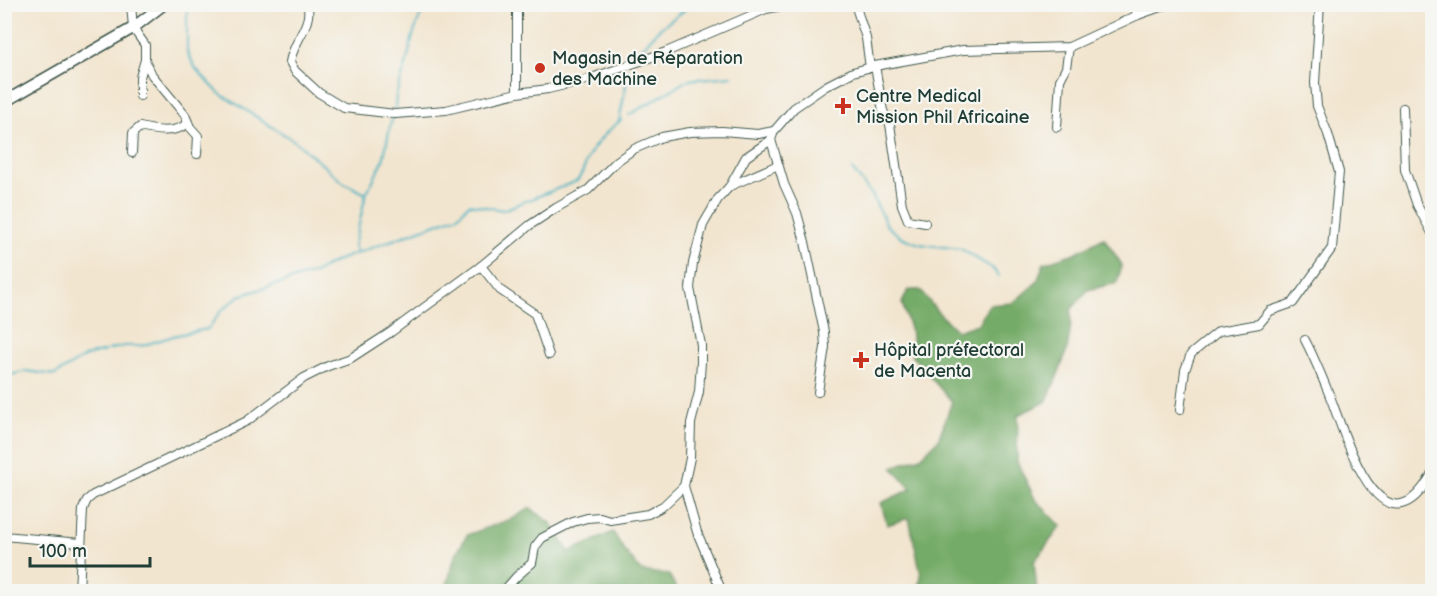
<svg xmlns="http://www.w3.org/2000/svg" width="1437" height="596" viewBox="0 0 1437 596" font-family="'Balsamiq Sans',sans-serif">
<style>
.forest{fill:#74ab68;stroke:#4a744e;stroke-width:1.5}
.lines{fill:none;stroke-linecap:round;stroke-linejoin:round}
.stream{stroke:#44b1c2;stroke-width:2}
.street-casing{stroke:#3f564b;stroke-width:10}
.secondary-casing{stroke:#3f564b;stroke-width:13}
.street{stroke:#fff;stroke-width:8}
.secondary{stroke:#fff;stroke-width:10}
.poi-dot{fill:#c8321e;stroke:#f6f6f2;stroke-width:2}
.labels{text-anchor:middle;dominant-baseline:central;stroke-width:4.5;stroke-linejoin:round;paint-order:stroke}
.poi-label{font-size:18px;fill:#1f3d34;stroke:#f6f6f2;text-anchor:start}
</style>
<rect width="100%" height="100%" fill="#f6f6f2"/>
<filter id="ink" filterUnits="userSpaceOnUse"><feTurbulence type="fractalNoise" baseFrequency=".0167" numOctaves="2"/><feDisplacementMap in="SourceGraphic" scale="12" xChannelSelector="R" yChannelSelector="G"/><feConvolveMatrix kernelMatrix="1 2 1 2 8 2 1 2 1" color-interpolation-filters="sRGB"/></filter>
<filter id="wash" filterUnits="userSpaceOnUse"><feTurbulence type="fractalNoise" baseFrequency=".008" numOctaves="4" result="noise"/><feDisplacementMap in="SourceGraphic" scale="24" xChannelSelector="R" yChannelSelector="G"/><feGaussianBlur stdDeviation="1.35" result="paint"/><feColorMatrix in="noise" values="0 0 0 0 0 0 0 0 0 0 0 0 0 0 0 0 0 1.4 0 .05"/><feComposite in="paint" operator="in"/></filter>
<g filter="url(#wash)">
<rect width="100%" height="100%" fill="#f2e5cf"/>
<!-- forest -->
<g class="forest">
<path d="M1104,238L1122,265L1117,283L1088,290L1071,310C1072,346 1061,369 1046,402L1018,415L1017,462L1035,499L1061,526L1034,562L1037,591H919L921,575L909,518L887,525L881,503L911,489L892,467L921,457L938,440L952,402L912,356V335L902,303L908,290H920L937,311L957,331L978,324L989,305L1013,303L1037,282L1044,263L1075,253Z"/>
<path d="M530,508L550,522L569,552L613,532L624,550L641,571L669,575L678,591L445,592L455,556L467,535L514,518Z"/>
</g>
<g class="lines">
<!-- stream -->
<g class="stream">
<path d="M187,10V52L196,69L219,93L296,142L344,183L366,194"/>
<path d="M627,56L644,46L659,29L693,4"/>
<path d="M395,111L396,95L406,65L413,35L425,4"/>
<path d="M629,115L688,80L732,76"/>
<path d="M619,122L629,69"/>
<path d="M852,169L872,195L887,226L901,237L919,244L961,249L992,268L999,276"/>
<path d="M357,253L354,246L366,194L383,161L391,122L394,116"/>
<path d="M108,350L124,346H141L177,335L208,329L221,311L239,296L314,273L336,261L458,216L469,204L503,210L577,181C583,173 584,169 587,160C593,145 609,129 621,120"/>
<path d="M4,374L11,375L26,371L55,375L86,356L105,351"/>
</g>
</g>
</g>
<g filter="url(#ink)">
<g class="lines">
<defs>
<g id="street">
<path d="M131,4L133,28L145,45V60L152,75L185,115L190,127L198,136L197,154"/>
<path d="M307,4C314,23 293,41 290,62L295,71L319,93L344,108L395,114L446,110L517,93L548,89L586,80L666,52L766,9L791,4"/>
<path d="M517,4V93"/>
<path d="M855,4L866,38L870,68"/>
<path d="M1133,4L1138,15"/>
<path d="M875,66L883,111L890,124L902,205L908,220L925,223"/>
<path d="M140,96V77L145,60"/>
<path d="M1403,108L1405,170L1417,205L1432,233"/>
<path d="M1057,127L1060,80L1066,68L1069,47"/>
<path d="M132,153L133,133L140,127C156,131 175,134 188,123"/>
<path d="M730,186L778,165"/>
<path d="M481,266L500,290L535,314L549,355"/>
<path d="M1305,340C1315,359 1323,379 1331,399C1346,438 1382,561 1432,474"/>
<path d="M818,392L825,347L824,332L805,242L797,213L784,184L771,140L774,131L794,108L826,86L853,72L875,66L963,50L1069,47L1138,15L1169,4"/>
<path d="M1180,410L1185,370L1191,354L1219,331L1259,324L1270,311L1293,303L1332,248L1339,172L1328,134L1317,106L1315,83L1320,4"/>
<path d="M4,536L80,543"/>
<path d="M79,592L83,509L87,500L93,495L247,421L304,378L328,366L351,358L391,332L481,266L530,225L556,208L588,190L617,161L634,149L662,137L690,132L722,131L758,134L774,131"/>
<path d="M503,592L516,577L532,563L535,547L542,538L573,522L587,518L600,517L610,520L648,514L663,506L684,486"/>
<path d="M722,592L697,532L684,486L690,458L691,423L699,392L701,362V345L690,288L693,263L703,225L718,199L730,186L746,157L771,140"/>
</g>
<path id="secondary" d="M4,102L133,28L164,4"/>
</defs>
<!-- street casing -->
<use href="#street" class="street-casing"/>
<!-- secondary casing -->
<use href="#secondary" class="secondary-casing"/>
<!-- street -->
<use href="#street" class="street"/>
<!-- secondary -->
<use href="#secondary" class="secondary"/>
</g>
</g>
<!-- markers -->
<g class="poi-dot">
<circle cx="540" cy="68" r="6"/>
<path d="M840 97h6v6h6v6h-6v6h-6v-6h-6v-6h6z"/>
<path d="M858 351h6v6h6v6h-6v6h-6v-6h-6v-6h6z"/>
</g>
<g class="labels">
<!-- poi labels -->
<g class="poi-label">
<text x="552" y="58">Magasin de Réparation<tspan x="552" dy="21">des Machine</tspan></text>
<text x="856" y="96">Centre Medical<tspan x="856" dy="21">Mission Phil Africaine</tspan></text>
<text x="874" y="350">Hôpital préfectoral<tspan x="874" dy="21">de Macenta</tspan></text>
</g>
</g>
<!-- margin -->
<rect width="1437" height="596" fill="none" stroke="#f6f6f2" stroke-width="24"/>
<!-- scale -->
<path d="M30 557v9h120v-9" fill="none" stroke="#1f3d34" stroke-width="3"/>
<text x="39" y="557" font-size="18" fill="#1f3d34" stroke="#f6f6f2" stroke-width="4.5" paint-order="stroke">100 m</text>
</svg>
